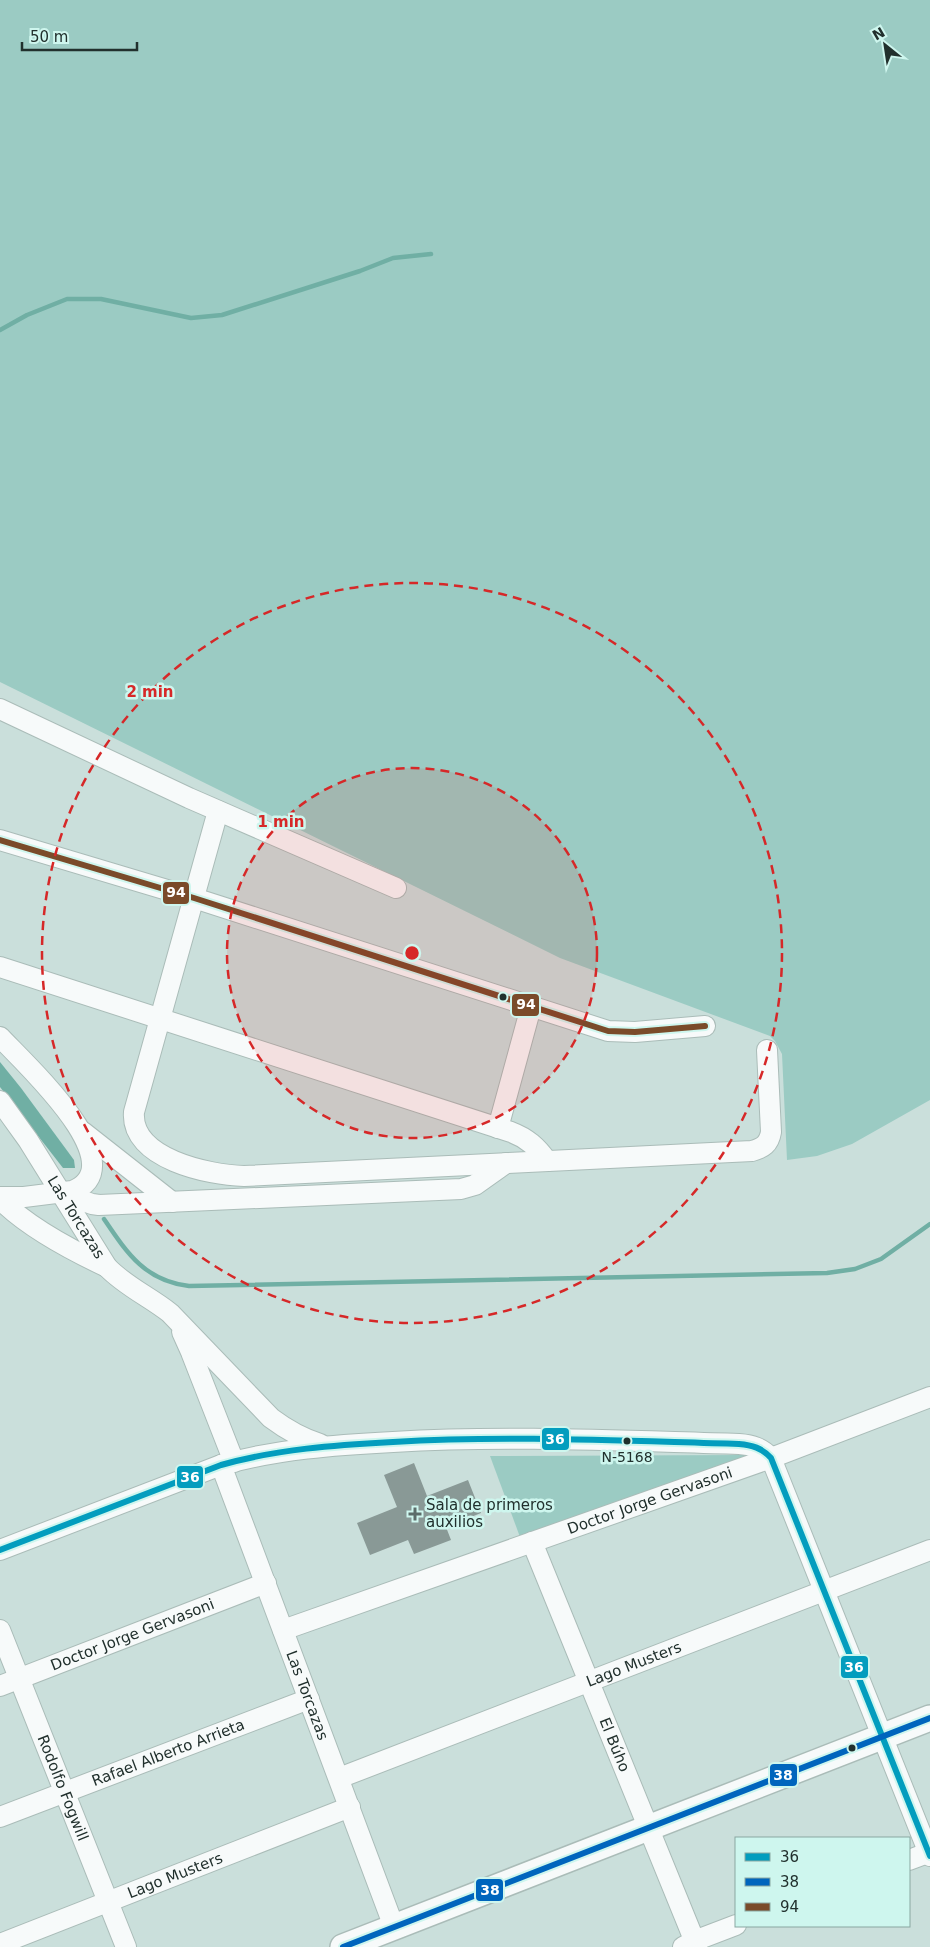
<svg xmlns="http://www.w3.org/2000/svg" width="930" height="1947" viewBox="0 0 930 1947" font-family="'DejaVu Sans',sans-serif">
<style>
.green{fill:#9bcbc3}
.water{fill:#70afa4}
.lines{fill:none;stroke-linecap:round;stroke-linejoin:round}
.stream{stroke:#70afa4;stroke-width:4.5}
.building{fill:#899996}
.minor-casing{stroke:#aabcb8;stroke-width:22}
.major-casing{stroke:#aabcb8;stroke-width:28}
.minor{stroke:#f7fafa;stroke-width:20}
.major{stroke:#f7fafa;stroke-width:25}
.bus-1-casing{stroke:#cef6ee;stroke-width:10}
.bus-2-casing{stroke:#cef6ee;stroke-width:10}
.bus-3-casing{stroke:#cef6ee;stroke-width:10}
.bus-1{stroke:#039dbe;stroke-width:6}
.bus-2{stroke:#0065bd;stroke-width:6}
.bus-3{stroke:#7a4b2a;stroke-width:6}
.ring{fill:none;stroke:#d62828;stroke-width:2.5;stroke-dasharray:9 6}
.bus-dot{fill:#21302d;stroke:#cef6ee;stroke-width:2}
.poi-dot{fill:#5c6d6a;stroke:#cef6ee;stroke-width:2}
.labels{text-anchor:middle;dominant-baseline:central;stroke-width:5;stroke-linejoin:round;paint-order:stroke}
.bus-label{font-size:14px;fill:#21302d;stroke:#cef6ee}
.street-label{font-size:15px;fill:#21302d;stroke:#cef6ee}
.poi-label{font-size:15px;fill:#21302d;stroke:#cef6ee;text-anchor:start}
.centre{fill:#d62828;stroke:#cef6ee;stroke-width:2.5}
.ring-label{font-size:15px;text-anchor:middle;font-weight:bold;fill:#d62828;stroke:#cef6ee;stroke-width:5;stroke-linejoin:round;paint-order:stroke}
.line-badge{stroke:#cef6ee;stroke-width:2}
.badge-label{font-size:14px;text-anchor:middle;font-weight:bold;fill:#fff}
</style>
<rect width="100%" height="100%" fill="#cadfdb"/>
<!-- green -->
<g class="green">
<path d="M0,0H930V1100L852,1144L817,1156L787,1160L782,1054L775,1041L770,1036L560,958L0,682Z"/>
<path d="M744,1455L749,1459L520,1537L490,1456Z"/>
</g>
<!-- water -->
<path class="water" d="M0,1062L21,1088L74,1160L75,1168H63L0,1087Z"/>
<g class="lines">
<!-- stream -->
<g class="stream">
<path d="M0,330L27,315L67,299H101L191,318L222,315L360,271L393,258L431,254"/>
<path d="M104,1219C127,1253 145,1281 189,1286L827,1273L855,1269L881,1259L930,1224"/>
</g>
</g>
<!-- building -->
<path class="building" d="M414,1463L427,1496L468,1480L481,1513L446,1527L451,1540L414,1554L408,1540L370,1555L357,1523L397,1507L384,1475Z"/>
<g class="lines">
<defs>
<g id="minor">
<path d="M0,709L189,798L396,888"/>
<path d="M218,811L134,1112C130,1159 209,1175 244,1176L752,1151C763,1148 769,1144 771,1132L767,1050"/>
<path d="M0,840L194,898L608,1031L635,1032L705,1026"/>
<path d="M0,967L511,1132C527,1138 537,1147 547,1161"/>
<path d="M0,1037C22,1061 138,1166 72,1191L24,1197H0"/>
<path id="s1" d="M0,1101L28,1140L107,1267C125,1286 150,1297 170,1313L271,1418C287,1430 301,1438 320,1444"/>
<path d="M498,1128L531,1007"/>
<path d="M83,1132L172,1202"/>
<path d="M61,1193L92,1204L99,1205L461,1189L475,1185L506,1163"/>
<path d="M0,1199C26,1226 73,1251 107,1267"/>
<path d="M182,1332L191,1352L234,1462"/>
<path id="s2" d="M221,1465L394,1927"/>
<path id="s3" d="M532,1542L697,1947"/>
<path d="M0,1550L221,1465C278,1449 335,1445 393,1442C509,1435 624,1441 739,1444C752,1445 762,1448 771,1458L930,1856"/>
<path id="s4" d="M0,1630L126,1947"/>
<path id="s5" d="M283,1630L771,1458L930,1397"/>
<path id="s6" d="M0,1686L266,1583"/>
<path id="s7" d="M339,1778L930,1550"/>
<path id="s8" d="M0,1817L309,1699"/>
<path d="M909,1860L930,1852"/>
<path id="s9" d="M0,1944L350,1807"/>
<path d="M683,1947L694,1941L736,1925"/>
</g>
<path id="major" d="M343,1947L930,1718"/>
</defs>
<!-- minor casing -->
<use href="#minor" class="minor-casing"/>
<!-- major casing -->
<use href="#major" class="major-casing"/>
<!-- minor -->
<use href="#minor" class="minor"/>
<!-- major -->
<use href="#major" class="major"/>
<defs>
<path id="bus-1" d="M0,1550L221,1465C278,1449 335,1445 393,1442C509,1435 624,1441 739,1444C752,1445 762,1448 771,1458L930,1856"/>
<path id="bus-2" d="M343,1947L930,1718"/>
<path id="bus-3" d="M0,840L194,898L608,1031L635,1032L705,1026"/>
</defs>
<!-- bus-1 casing -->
<use href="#bus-1" class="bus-1-casing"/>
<!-- bus-2 casing -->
<use href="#bus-2" class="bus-2-casing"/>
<!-- bus-3 casing -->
<use href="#bus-3" class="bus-3-casing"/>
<!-- bus-1 -->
<use href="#bus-1" class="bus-1"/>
<!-- bus-2 -->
<use href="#bus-2" class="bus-2"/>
<!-- bus-3 -->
<use href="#bus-3" class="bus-3"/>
</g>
<!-- distance rings -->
<circle cx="412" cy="953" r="185" fill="#d62828" fill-opacity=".12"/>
<g class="ring">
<circle cx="412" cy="953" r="185"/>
<circle cx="412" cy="953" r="370"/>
</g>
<!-- markers -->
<g class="bus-dot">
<circle cx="503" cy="997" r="4.5"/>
<circle cx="627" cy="1441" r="4.5"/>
<circle cx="852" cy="1748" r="4.5"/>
</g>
<path class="poi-dot" d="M412.5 1506.5h5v5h5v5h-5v5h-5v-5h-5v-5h5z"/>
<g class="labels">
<!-- bus labels -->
<g class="bus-label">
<text x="627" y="1457">N-5168</text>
</g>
<!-- street labels -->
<g class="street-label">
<text stroke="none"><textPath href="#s1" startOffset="139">Las Torcazas</textPath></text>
<text stroke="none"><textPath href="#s5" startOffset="389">Doctor Jorge Gervasoni</textPath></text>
<text stroke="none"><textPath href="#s6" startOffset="142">Doctor Jorge Gervasoni</textPath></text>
<text stroke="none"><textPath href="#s7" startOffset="316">Lago Musters</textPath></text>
<text stroke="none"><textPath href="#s2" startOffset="246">Las Torcazas</textPath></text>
<text stroke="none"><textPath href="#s3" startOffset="219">El Búho</textPath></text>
<text stroke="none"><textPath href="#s8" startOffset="180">Rafael Alberto Arrieta</textPath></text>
<text stroke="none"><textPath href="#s4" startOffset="170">Rodolfo Fogwill</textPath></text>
<text stroke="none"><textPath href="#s9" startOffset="188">Lago Musters</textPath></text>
</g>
<!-- poi labels -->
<g class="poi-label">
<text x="426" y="1505">Sala de primeros<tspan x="426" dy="17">auxilios</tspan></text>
</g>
</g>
<circle cx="412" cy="953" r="8" class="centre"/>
<g class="ring-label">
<text x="150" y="697">2 min</text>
<text x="281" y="827">1 min</text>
</g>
<g class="line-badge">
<rect x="162" y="881" width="28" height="24" rx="5" fill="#7a4b2a"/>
<rect x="511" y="993" width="29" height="24" rx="5" fill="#7a4b2a"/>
<rect x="541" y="1427" width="29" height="24" rx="5" fill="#039dbe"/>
<rect x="176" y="1465" width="28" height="24" rx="5" fill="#039dbe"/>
<rect x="840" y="1655" width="29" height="24" rx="5" fill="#039dbe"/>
<rect x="769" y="1763" width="29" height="24" rx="5" fill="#0065bd"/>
<rect x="475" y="1878" width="29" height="24" rx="5" fill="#0065bd"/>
</g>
<g class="badge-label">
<text x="176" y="897">94</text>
<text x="526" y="1009">94</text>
<text x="555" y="1444">36</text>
<text x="190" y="1482">36</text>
<text x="854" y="1672">36</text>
<text x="783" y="1780">38</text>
<text x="490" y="1895">38</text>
</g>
<!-- legend -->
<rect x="735" y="1837" width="175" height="90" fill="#cef6ee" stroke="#89a7a1"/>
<rect x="745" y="1853" width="25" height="8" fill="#039dbe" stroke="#89a7a1"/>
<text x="780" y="1862" font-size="15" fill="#21302d">36</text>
<rect x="745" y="1878" width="25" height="8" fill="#0065bd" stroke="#89a7a1"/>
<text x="780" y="1887" font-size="15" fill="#21302d">38</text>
<rect x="745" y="1903" width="25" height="8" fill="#7a4b2a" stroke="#89a7a1"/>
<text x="780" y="1912" font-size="15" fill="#21302d">94</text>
<!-- north arrow -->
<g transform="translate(885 45) rotate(330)" stroke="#cef6ee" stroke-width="4" paint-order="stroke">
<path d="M0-4L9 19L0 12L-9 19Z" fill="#21302d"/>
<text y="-8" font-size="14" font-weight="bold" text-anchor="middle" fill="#21302d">N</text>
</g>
<!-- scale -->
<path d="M22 42v8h115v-8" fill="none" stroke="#21302d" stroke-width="2.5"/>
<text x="30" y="42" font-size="15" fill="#21302d" stroke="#cef6ee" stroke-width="4" paint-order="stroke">50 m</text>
</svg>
